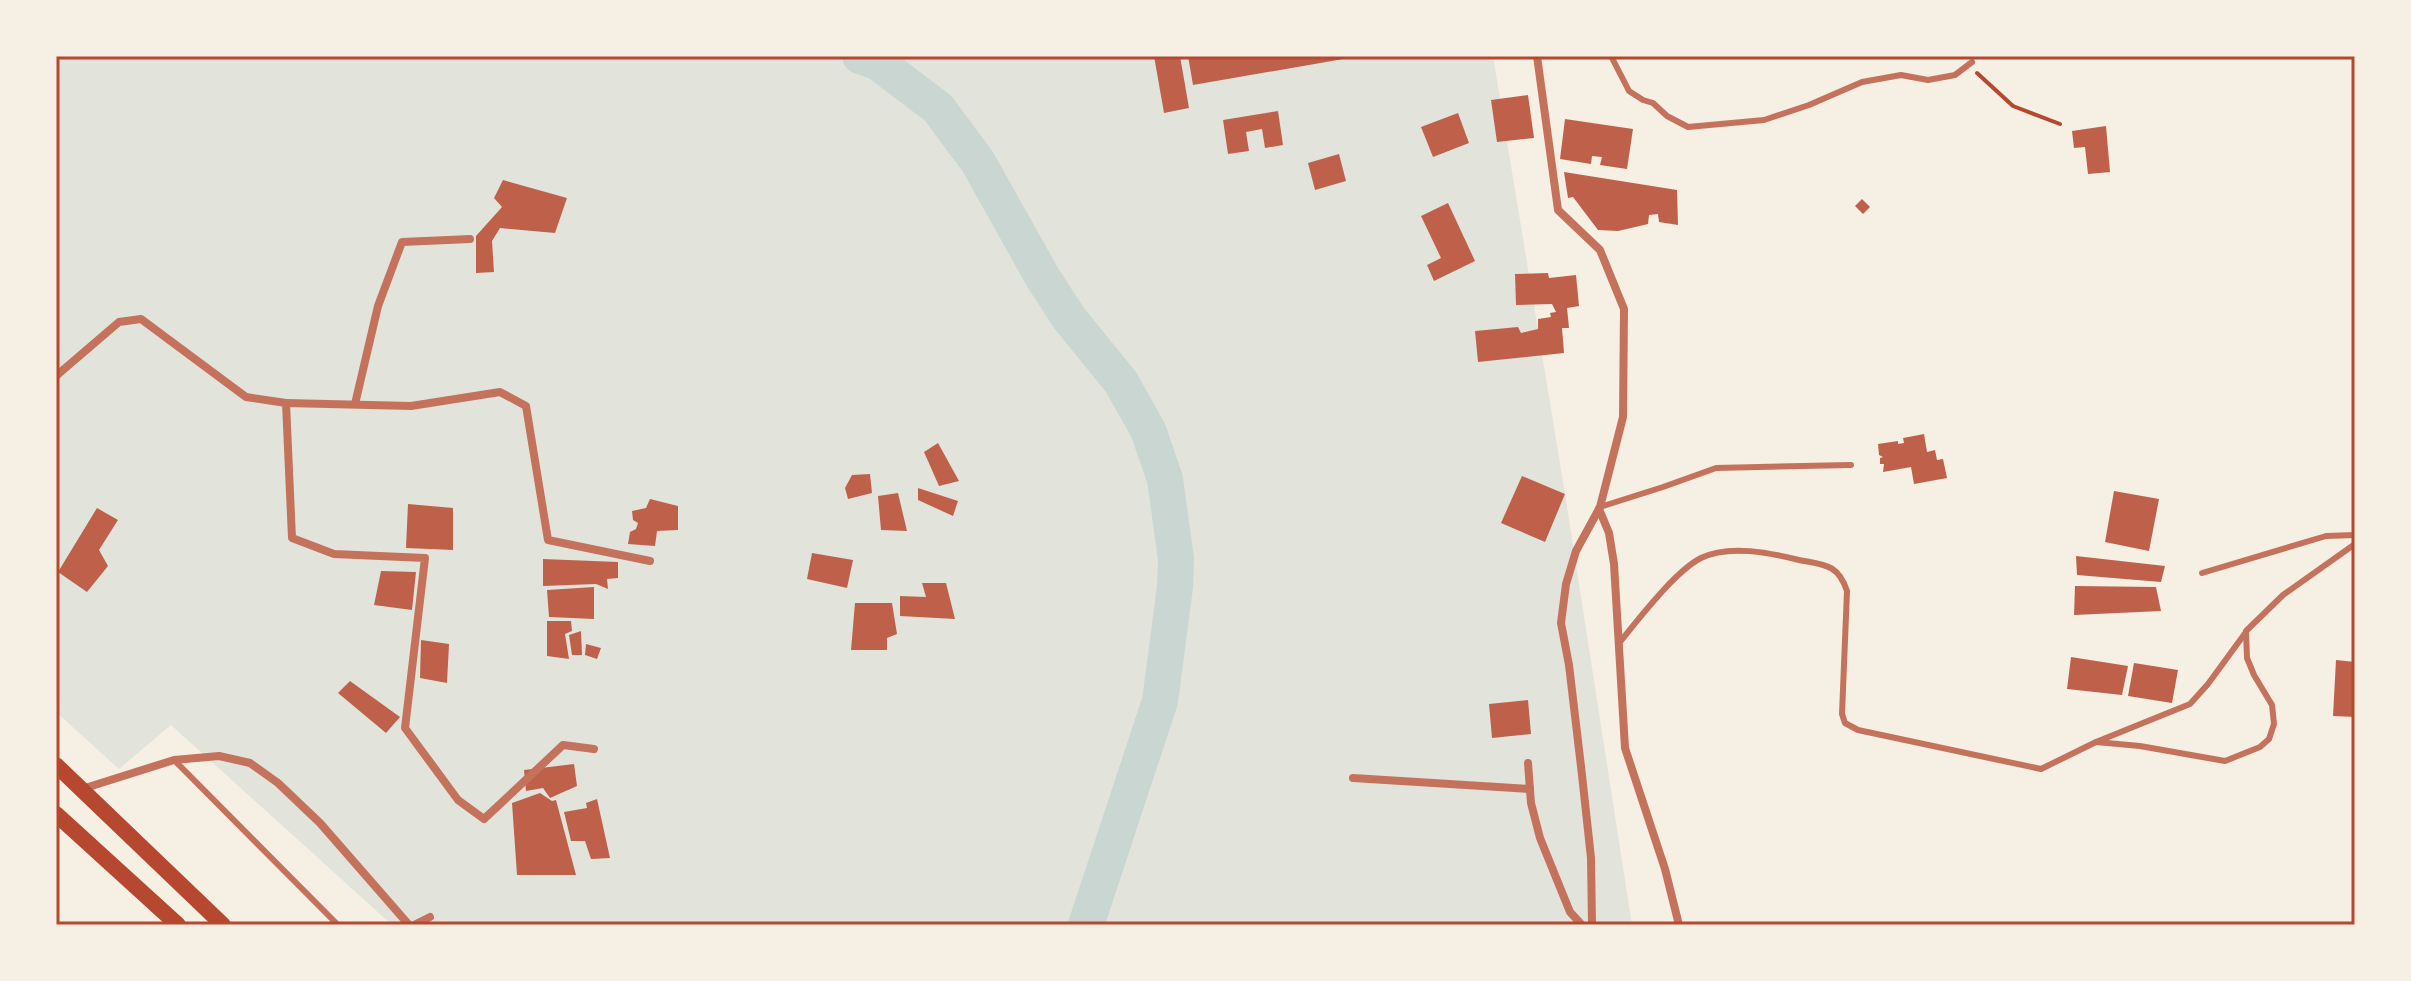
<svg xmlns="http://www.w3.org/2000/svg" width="2411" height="981" viewBox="0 0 2411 981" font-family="Poppins,sans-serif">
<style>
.green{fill:#e2e4dc}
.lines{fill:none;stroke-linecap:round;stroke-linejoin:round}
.river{stroke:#c9d6d2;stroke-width:36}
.building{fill:#bf614a}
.path{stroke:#b5482f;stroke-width:4}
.service{stroke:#c5725c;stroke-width:6}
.minor{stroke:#c5725c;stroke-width:8}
.secondary{stroke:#b5482f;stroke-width:16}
.neatline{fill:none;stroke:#b5482f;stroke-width:3}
</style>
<rect width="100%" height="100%" fill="#f6efe4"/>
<!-- green -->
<path class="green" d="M56,56H1493L1565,494L1632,925H392L171,725L119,769L56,712Z"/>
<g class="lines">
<!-- river -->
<path class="river" d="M860,56L877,62L938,108L978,162L1043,278L1069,318L1121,382L1148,430L1165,479L1176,559L1175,587L1160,701L1086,925"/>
</g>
<!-- building -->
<g class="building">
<path d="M1154,56H1180L1189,108L1164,113Z"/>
<path d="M1188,56H1349V58L1193,85Z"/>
<path d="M1528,95L1534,138L1497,142L1491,100Z"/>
<path d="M1278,111L1283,145L1265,148L1262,129L1246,132L1249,151L1228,154L1223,120Z"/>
<path d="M1458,113L1469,143L1433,157L1421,127Z"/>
<path d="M1565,119L1633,129L1627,169L1600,165L1602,157L1592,156L1591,164L1560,159Z"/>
<path d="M2106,126L2110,172L2088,174L2085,147L2074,148L2072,131Z"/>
<path d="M1339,154L1346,181L1315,190L1308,163Z"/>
<path d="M1564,172L1677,190L1678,225L1659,222L1658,214L1649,215L1648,224L1618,231L1598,230L1573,197L1568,198Z"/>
<path d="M503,180L567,198L555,233L500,228L492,241L494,272L476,273V236L502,207L494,198Z"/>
<path d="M1862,199L1870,207L1863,214L1855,206Z"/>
<path d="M1448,203L1475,261L1434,281L1427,265L1441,258L1421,216Z"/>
<path d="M1548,273L1549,278L1576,275L1579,306L1567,308L1569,328H1562L1564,353L1478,362L1475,331L1518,327L1521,333L1538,329V319L1551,317L1550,313L1556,312L1552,304L1516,305L1515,274Z"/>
<path d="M1924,434L1927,452L1935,450L1937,460L1943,459L1947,478L1914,484L1911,467L1883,472L1884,464H1880V458L1883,457L1879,455L1878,444L1898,441V444L1904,443L1903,438Z"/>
<path d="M938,443L959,481L939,486L924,452Z"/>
<path d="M870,474L872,493L848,499L845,488L852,475Z"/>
<path d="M1522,476L1565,494L1545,542L1501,523Z"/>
<path d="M918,488L958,501L953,516L918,500Z"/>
<path d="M2114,491L2159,499L2149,551L2105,542Z"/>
<path d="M898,493L907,531L881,530L878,496Z"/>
<path d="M650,499L678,506V530L657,531L655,546L628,544L630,532L636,529L638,523L633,520L632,511L646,508Z"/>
<path d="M408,504L453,508V550L406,548Z"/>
<path d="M97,508L118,520L99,550L108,566L87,592L58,572Z"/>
<path d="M812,553L853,560L847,588L807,579Z"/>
<path d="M2076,556L2165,566L2161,582L2077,575Z"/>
<path d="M543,559L618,562V578L607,579L608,589L596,584L543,586Z"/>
<path d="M381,571L416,572L412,610L374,605Z"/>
<path d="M922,583H946L955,619L900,616V596L926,597Z"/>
<path d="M2075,586L2156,587L2161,611L2074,615Z"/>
<path d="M594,587V619L549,617L547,590Z"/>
<path d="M855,603H892L897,634L887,638V650H851Z"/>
<path d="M547,621H571L572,631L565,634L569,659L547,656Z"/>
<path d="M581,631L582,655H572L569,635Z"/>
<path d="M421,640L449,644L447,683L420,678Z"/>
<path d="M586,644L601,648L597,659L585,655Z"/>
<path d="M2071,657L2128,666L2122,695L2067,689Z"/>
<path d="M2336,660L2355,662V717L2333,716Z"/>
<path d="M2134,663L2178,670L2172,703L2128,696Z"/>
<path d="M350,681L400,717L386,733L338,693Z"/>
<path d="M1528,700L1531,734L1492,738L1489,704Z"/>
<path d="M574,764L577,786L550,798L543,788L526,791L524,770Z"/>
<path d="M540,793L552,801L556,800L576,875H517L512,803Z"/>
<path d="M597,799L610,858L591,859L585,841H571L564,812L587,808L586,803Z"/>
</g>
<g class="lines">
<!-- path -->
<path class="path" d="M1977,73L2013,106L2060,124"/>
<!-- service -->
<g class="service">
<path d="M1611,56L1629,91L1643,100L1653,103L1667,116L1688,127L1764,120L1809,105L1862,82L1901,75L1928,80L1955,75L1972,62"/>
<path d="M1600,507L1663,487L1716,468L1851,465"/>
<path d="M2202,573L2326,536L2355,535"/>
<path d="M1619,643C1638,620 1675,571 1701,558C1729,544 1771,553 1799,560C1825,565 1838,564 1847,591L1842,714L1845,723L1858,730L2041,769L2096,742L2140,746L2225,761L2260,747L2269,739L2274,724L2272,705L2254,675L2247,658L2246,631L2283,595L2355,544"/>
<path d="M2096,742L2190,704L2208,684L2246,632"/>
<path d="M174,760L338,925"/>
</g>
<!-- minor -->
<g class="minor">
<path d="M1537,56L1558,210L1600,250L1624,309L1623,417L1600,507L1576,551L1566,584L1561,623L1569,665L1582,775L1591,858L1592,925"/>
<path d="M56,376L119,322L141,319L246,397L286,403L292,538L334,554L425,558L405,728L458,800L484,819L563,745L594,749"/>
<path d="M286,403L411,406L500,392L526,406L548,540L650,561"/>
<path d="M355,404L378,306L402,242L470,239"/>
<path d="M1599,509L1609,533L1614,564L1625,748L1665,869L1679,925"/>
<path d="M1528,763L1531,803L1540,838L1570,912L1582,925"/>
<path d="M1353,778L1530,789"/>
<path d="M82,789L174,760L219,756L250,763L278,783L320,823L409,925"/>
<path d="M414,925L430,917"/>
</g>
<!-- secondary -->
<g class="secondary">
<path d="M56,765L223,925"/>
<path d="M56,814L178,925"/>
</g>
</g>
<!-- border -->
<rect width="2411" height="981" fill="none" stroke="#f6efe4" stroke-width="116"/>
<rect x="58" y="58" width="2295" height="865" class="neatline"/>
</svg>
